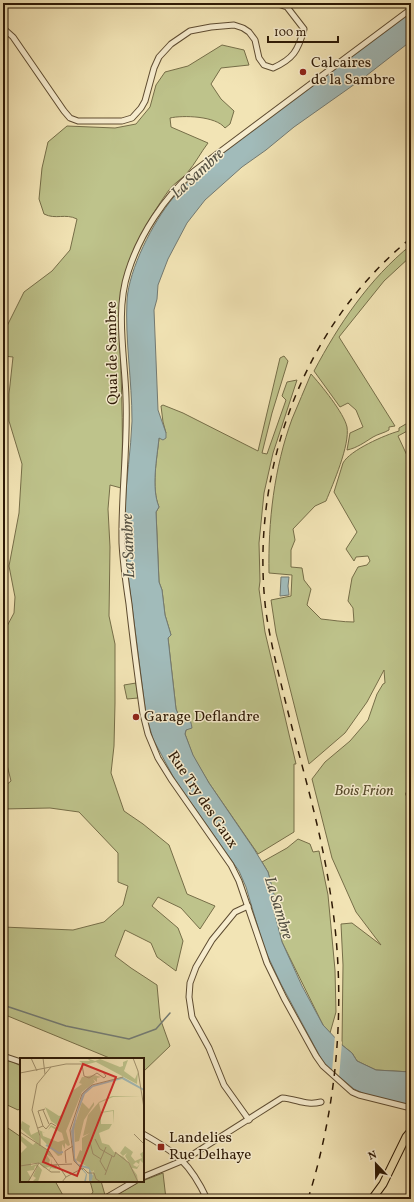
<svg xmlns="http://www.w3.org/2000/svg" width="414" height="1202" viewBox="0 0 414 1202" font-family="Vollkorn,serif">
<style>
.green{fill:#bec38b;stroke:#766e48}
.water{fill:#a1bbba;stroke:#737a72}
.pier{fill:#f2e4b5}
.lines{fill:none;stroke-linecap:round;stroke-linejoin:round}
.stream{stroke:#737a72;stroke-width:1.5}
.minor-casing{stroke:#5e4c31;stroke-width:7}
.major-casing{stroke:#2d1905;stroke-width:9}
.minor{stroke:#f7edcf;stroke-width:5}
.major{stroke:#f2e4b5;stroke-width:7}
.rail{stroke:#2d1905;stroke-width:1.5;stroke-dasharray:7 7;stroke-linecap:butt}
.poi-dot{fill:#8f2418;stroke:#f7edcf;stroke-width:1.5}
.labels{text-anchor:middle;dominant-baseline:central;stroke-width:3;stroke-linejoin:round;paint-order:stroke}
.poi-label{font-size:15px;fill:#2d1905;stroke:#f7edcf;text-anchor:start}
.street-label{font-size:15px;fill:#2d1905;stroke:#f7edcf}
.park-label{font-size:15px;font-style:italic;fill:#584c2d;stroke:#f7edcf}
.water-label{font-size:16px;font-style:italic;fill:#565244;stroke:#f7edcf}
.inset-river{fill:none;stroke:#a1bbba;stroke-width:2}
.inset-road{fill:none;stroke:#a3936f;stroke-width:1}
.view{fill:#d62828;fill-opacity:0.15;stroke:#d62828;stroke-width:2}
.inset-edge{fill:none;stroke:#2d1905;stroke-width:2}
</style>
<rect width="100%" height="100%" fill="#f2e4b5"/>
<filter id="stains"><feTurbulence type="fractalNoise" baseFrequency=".005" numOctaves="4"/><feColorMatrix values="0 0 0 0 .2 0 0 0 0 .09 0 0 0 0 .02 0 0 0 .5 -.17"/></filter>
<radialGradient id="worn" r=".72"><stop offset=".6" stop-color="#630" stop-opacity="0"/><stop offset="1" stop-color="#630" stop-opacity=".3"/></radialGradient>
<!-- green -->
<g class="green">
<path d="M222,45L244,50L249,65L221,68L211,84L221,99L234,111L230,124L225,128C216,116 183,115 170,118L171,127L208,143C201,152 195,164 187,173C182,179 174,183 169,190C146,222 125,260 120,300C119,363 125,425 121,488L110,485L108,509L110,547L109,616L115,644V703L114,746L111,773L124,811L143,824L169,845L187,894L215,906L200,929L181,908L158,897L152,906L178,928L183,941L176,971L157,957L151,943L125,930L115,956L131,968L157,985L160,1018L170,1046L143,1072V1059H112L3,1014V927L73,930L104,922L123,905L128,886L118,882V853L79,812L50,808L3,809V784L5,786L11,781L5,757L3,756V627L6,628L14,613L15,597L9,566L19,513L22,464L9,421V394L13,357L3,356V334L24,292L52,271L70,250L77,219C65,213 56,220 44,214L39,199L42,168L48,142L67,126L115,128L136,124L150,107L156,85L165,72L188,66Z"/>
<path d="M411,245V256L384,281L339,337L395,426L389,427V430C384,433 378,434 373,437C365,442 357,448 347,450L350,433L363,427L356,410L348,403L340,407L314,371C339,324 369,279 411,245Z"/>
<path d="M284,356L288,361L272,413L262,453L267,454L286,400L282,396L287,382L297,380L273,453L264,493L259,543L260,581L259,589L265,632L296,764H294V832L258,854L209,783L193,756L185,734L186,730L180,715L178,714L176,709L168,638L171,635L165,615L162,590L159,582L156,512L159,507C151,488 157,458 159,438L166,433L163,422L161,406L163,405L183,413L258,451L280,358Z"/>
<path d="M311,374C321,385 344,413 347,427C350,445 333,484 326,501L315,506L293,529L295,540L291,550V567L302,568L304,580L311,589L307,605L321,619C332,620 342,622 354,622L353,608L348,601L352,578L358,567L367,565L370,561L368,556L356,557L354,561L346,549L357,532L334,492L343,463C350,450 385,435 399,431V428L411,421V429L398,436L411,464V1072L376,1070L357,1061L352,1053L342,1045L343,965L341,924L352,923L381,945L356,912L332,858L312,779L325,762L350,741L368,720L377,694L383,684L385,683L384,670L367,702L345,733L309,764L276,633L271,600L291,596L292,575L269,573C268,522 274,468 292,419C298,404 305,389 311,374Z"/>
<path d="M136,683L138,698L127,699L124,685Z"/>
<path d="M298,839L310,844L313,852L319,851L328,895L335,970L336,1012L330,1033L323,1025L282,942L274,911V898L268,872L262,862L287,848Z"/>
<path d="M3,1060L11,1061L21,1066V1108L18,1110L3,1103Z"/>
<path d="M3,1123L5,1126L21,1137V1181H55L65,1199H3Z"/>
<path d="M163,1173L166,1199H110L137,1183Z"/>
<path d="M90,1181H101L105,1195L101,1199H88L93,1192Z"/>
</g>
<!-- water -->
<g class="water">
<path d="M411,11V41L362,79L294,127L266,150L242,167L205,200L187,223L168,259L158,285L157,299L154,310L158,410L166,433V438L163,440L159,438C157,458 151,488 159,507L156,512L159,582L162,590L165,615L171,635L168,638L176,709L178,714C187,713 191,719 192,728L186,730L185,734L193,755L209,783L254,849L268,872L275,898L274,911L282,942L302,986L323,1025L342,1045L352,1053L357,1061L376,1070L411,1072V1105L367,1095L354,1089L324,1064L281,984L264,948L246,887L239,871L175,780L153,739L146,715L128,575C126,553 125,531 125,509C126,479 131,450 132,421C132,380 125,340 127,300C129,269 153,222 173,198C184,185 197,174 210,162Z"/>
<path d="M281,577H289L288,586L289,595L280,596Z"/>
</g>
<!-- pier -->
<path class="pier" d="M335,1035L342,1042L339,1078L332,1072Z"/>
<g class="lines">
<!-- stream -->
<path class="stream" d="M3,1005L66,1026L129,1039L156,1029L170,1013"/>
<defs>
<g id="minor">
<path d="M411,9L193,172C164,198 140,234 128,272C115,311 125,358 126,398C128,447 121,495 122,543C123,563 126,584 129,604C133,641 138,678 143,714L148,734L158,758L171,779L231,865L239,881L267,963L284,998L316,1056L323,1066L352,1092L359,1095L411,1108"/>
<path d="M3,28L13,37L64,111L70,118L78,121H122L132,118L141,108L145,101L154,68L159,57L171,44L190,31L211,27L234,25L243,28L249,32L255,40L259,58L264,65L273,68C293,59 298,51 304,29L287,7L275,3"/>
<path d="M409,794L411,796"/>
<path d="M248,906L235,912L212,940L196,967L190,983L189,997L192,1017L209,1048L224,1085L249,1120"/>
<path d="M3,1056L21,1062"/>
<path d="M411,1123V1125"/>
<path d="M143,1134C177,1153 190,1163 207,1199"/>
<path d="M143,1177L184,1160L282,1098C297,1099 306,1106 321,1102"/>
<path d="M104,1199L135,1181"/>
</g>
<path id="major" d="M372,1199L383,1184L406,1137L411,1131"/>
</defs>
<!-- minor casing -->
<use href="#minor" class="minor-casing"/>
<!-- major casing -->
<use href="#major" class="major-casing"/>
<!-- minor -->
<use href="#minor" class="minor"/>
<!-- major -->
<use href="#major" class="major"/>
<!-- rail -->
<path class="rail" d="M308,1199C339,1100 347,993 330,891C321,830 303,771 288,712C280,679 271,646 266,612C249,474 302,327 411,238"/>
</g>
<!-- markers -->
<g class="poi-dot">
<circle cx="303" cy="72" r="4"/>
<circle cx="136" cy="717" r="4"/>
<rect x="157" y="1143" width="8" height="8" rx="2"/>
</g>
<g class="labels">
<!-- poi labels -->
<g class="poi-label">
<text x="311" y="63">Calcaires<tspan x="311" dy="17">de la Sambre</tspan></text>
<text x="144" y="717">Garage Deflandre</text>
<text x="169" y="1138">Landelies<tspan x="169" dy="17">Rue Delhaye</tspan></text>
</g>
<!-- street labels -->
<g class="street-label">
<text transform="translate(113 353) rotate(-91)">Quai de Sambre</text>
<text transform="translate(202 800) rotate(56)">Rue Try des Gaux</text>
</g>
<!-- park labels -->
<g class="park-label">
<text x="364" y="791">Bois Frion</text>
</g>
<!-- water labels -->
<g class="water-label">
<text transform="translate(198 174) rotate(-43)">La Sambre</text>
<text transform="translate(129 546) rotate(-92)">La Sambre</text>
<text transform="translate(278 908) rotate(73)">La Sambre</text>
</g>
</g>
<!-- overview -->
<g transform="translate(20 1058)">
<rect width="124" height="124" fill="#f2e4b5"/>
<path d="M67,0L75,3L80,1L100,9L103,8V4L108,2L104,13L115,21L118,14L113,0L118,13L117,26L76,4L65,7L59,3H70ZM74,17L81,19L77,20V24L73,21L75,24L62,34L46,73L50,87L48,88L45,85V91L42,86V97L38,98L21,80L19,72L25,75L22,74L23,78L38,84L44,82L42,75L31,69L28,72L31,67L37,70L38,68L31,63L25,49L39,58L42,57L51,34L62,26L59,25L62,19ZM92,38H121L93,39L79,45L81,54L94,52L93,66V53L81,55V66H92L89,71L79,75L82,85L89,87L94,94L104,99L117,117L118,124H71L74,112L72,114L66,108L56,102L60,92L62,93V80L70,75L63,78L68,57L79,44ZM62,44L69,51L74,44V47L64,62L59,83L55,84L54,69ZM2,63L10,68L9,71L11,77L19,73L20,87L29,93L33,100L26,96L30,102L28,107L31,106V101L32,107H37L36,111L31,110L29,113L30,109L24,110L19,105H11V108L17,106L22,112L18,124H12L16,120L13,118L17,109L15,108L14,112L7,113L11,120L8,124H0L1,95L7,89L0,82V77L13,87L16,84L0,70ZM105,88L113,94L111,98L115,103L122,100L120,96L124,93L123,105L120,102L119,106L116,104L113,107L117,109L120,106L117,111L112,110L105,98L107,95L103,98L100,95Z" fill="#bec38b"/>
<path d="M103,19L124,31V33L102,21L73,29L65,36L57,57L54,72L55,100L58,106L69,109L73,118L71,124H69V111L61,109L67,116L66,123L64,124L66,116L54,103L51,73L63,34L70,28Z" fill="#a1bbba"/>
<path class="inset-river" d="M26,87L39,95L43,94"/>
<path class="inset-road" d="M11,0L17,13M23,0L25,16M113,0L118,13L124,50M62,7L64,18L69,20L77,15L84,20L86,18L83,14M0,15L46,6H63M23,52L29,66M23,68L18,53L25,51M18,70L23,68L26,71L31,65L36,68M0,74L29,93L46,119L42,124M114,76L124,86M75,81L80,91L94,99L96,94M70,84L73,96L81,101M20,88V78L12,52L17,26L31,9M95,94L109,105L118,124M46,105L45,93L53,88M31,107L52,106M0,108L19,105M63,112L54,103L50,72L62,36L72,27L103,19M86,113L80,103L86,89M85,117L92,98M46,119L63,110L68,115H74L76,121L81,124M8,124L19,105L31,114H40"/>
<path class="view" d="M63,6L96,19L57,118L23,104Z"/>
<rect width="124" height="124" class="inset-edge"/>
</g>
<!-- margin -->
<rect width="414" height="1202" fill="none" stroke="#f2e4b5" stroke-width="16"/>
<rect x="4" y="4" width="406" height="1194" fill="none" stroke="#2d1905" stroke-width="2"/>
<rect x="8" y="8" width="398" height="1186" fill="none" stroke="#2d1905"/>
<!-- north arrow -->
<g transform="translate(376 1164) rotate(338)" stroke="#f7edcf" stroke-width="3" paint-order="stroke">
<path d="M0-3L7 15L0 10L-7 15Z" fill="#2d1905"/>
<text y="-6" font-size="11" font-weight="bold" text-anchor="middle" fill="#2d1905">N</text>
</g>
<!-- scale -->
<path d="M268 36v6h70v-6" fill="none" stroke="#2d1905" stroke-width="2"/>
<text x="274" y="36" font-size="12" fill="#2d1905" stroke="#f7edcf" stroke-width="3" paint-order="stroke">100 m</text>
<rect width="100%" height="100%" filter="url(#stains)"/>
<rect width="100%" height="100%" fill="url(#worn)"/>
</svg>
